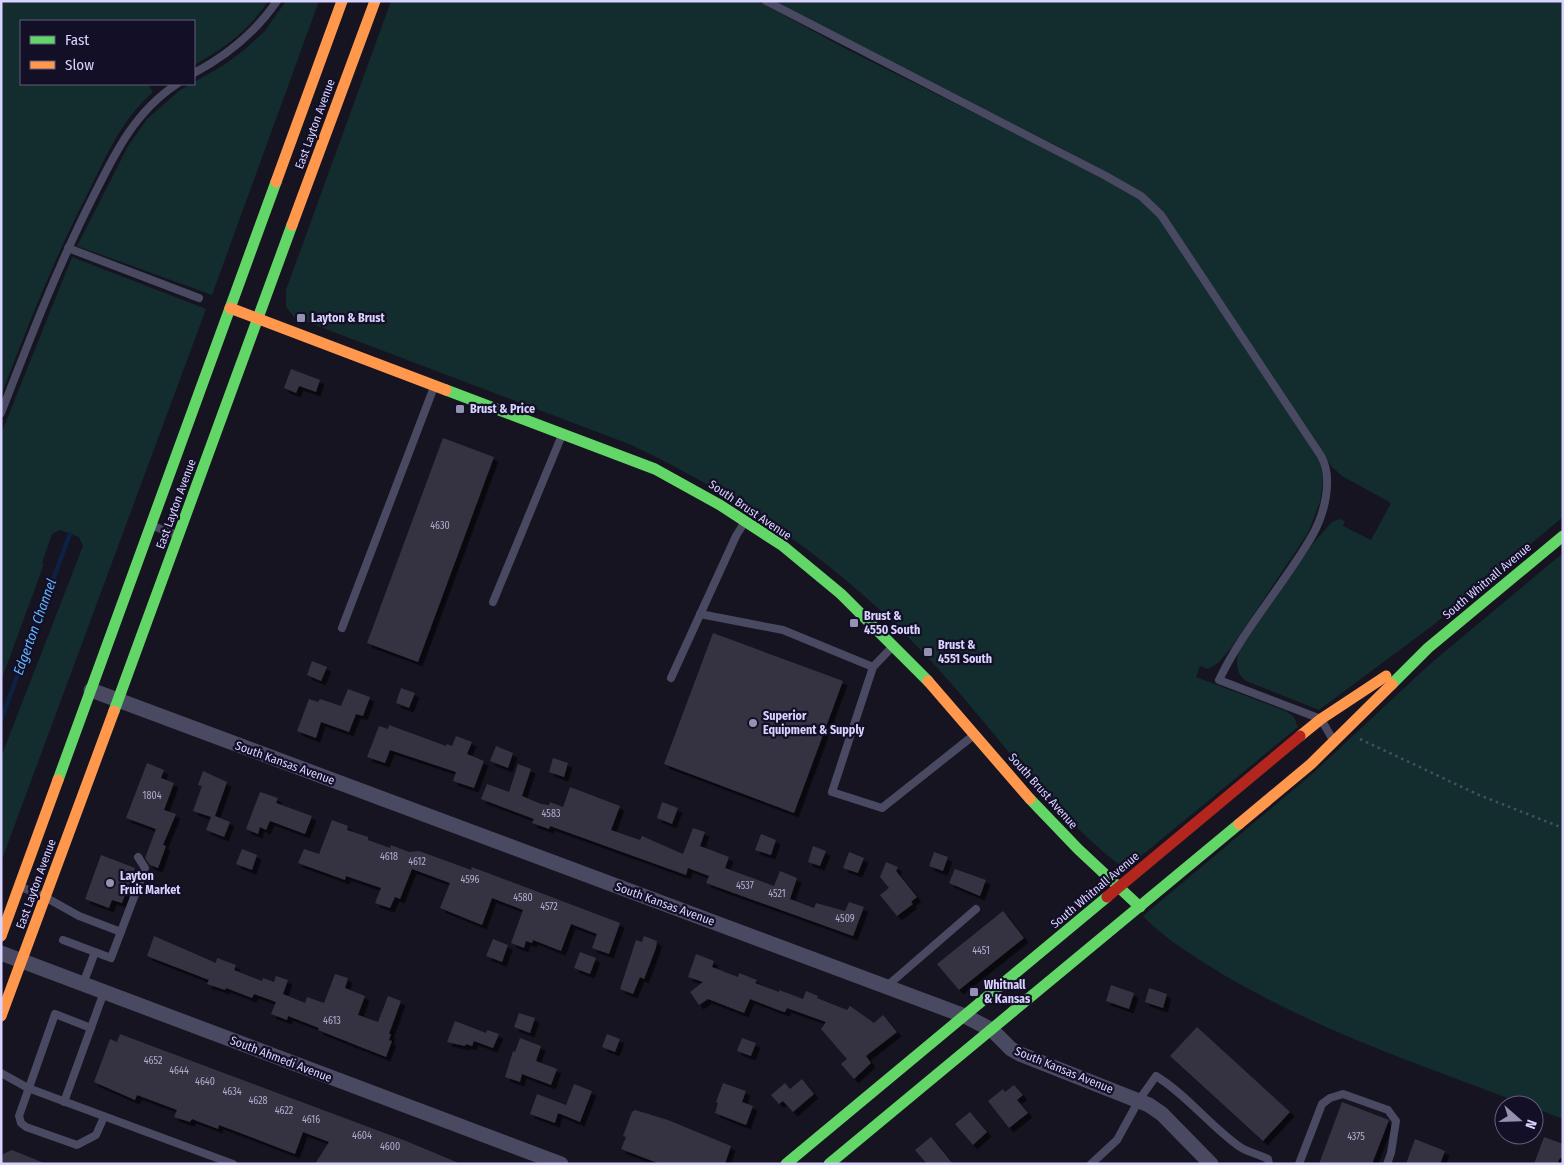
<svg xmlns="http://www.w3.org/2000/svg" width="1564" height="1165" viewBox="0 0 1564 1165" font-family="'Fira Sans Condensed',sans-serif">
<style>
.green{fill:#132c2d}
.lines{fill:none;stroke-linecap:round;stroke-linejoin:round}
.stream{stroke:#0d2144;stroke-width:4.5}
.building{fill:#343243;filter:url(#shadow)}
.path{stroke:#44505f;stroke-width:2.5;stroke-dasharray:2.5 4;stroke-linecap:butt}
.lane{stroke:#4a4962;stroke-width:8}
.street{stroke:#4a4962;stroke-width:15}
.fast{stroke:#63d668;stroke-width:11}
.slow{stroke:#ff974d;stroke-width:11}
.jam{stroke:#b3261e;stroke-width:11}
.poi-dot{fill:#9591b1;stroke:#130f26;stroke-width:2}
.labels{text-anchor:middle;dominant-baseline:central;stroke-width:4.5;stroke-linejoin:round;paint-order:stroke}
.number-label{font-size:10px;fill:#b0acd0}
.street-label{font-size:12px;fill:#d9d4ff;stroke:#130f26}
.poi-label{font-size:12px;font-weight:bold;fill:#d9d4ff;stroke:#130f26;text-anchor:start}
.water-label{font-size:14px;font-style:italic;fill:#62b6ff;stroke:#130f26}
</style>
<defs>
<filter id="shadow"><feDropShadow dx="4.5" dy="4.5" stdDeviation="0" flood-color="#0009"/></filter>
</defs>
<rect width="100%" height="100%" fill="#161421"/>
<!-- green -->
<g class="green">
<path d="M1,1H268C250,30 223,49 194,65V21H21V84H148L153,92C120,121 105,159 86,197C53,261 27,328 1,396Z"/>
<path d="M286,1H319L212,295L77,246L128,146L147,119L180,90L224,65L245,49L264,32Z"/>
<path d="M391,1H758L848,50L1098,175L1137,197L1160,218L1320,462L1323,479L1320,502L1308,533L1231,648L1218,663L1208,669L1200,666L1196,677L1286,711L1294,717L1298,727L1135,861L1123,865L1117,863C1051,811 1003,742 948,680C859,578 751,501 629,444L294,317L286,307V290Z"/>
<path d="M772,1H1563V517L1432,626L1319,710L1246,681C1235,672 1236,663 1239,650L1315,541L1331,523L1339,519L1345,521L1343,526L1371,540L1391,503L1342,476L1332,467L1146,196L1063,149Z"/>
<path d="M72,257L206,309L1,862V757L83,546L79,537L60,530L52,534L42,563L44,564L1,681V434Z"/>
<path d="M1563,553V1119L1534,1108V1105H1526C1416,1063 1306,1027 1206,964C1183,949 1162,936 1143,916L1312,774L1430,664Z"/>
</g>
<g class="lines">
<!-- stream -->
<path class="stream" d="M1,720L70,534"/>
</g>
<!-- building -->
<g class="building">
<path d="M291,369L320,380L316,392L299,386L296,393L284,388Z"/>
<path d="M443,438L494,457L418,662L367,643Z"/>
<path d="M713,633L843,681L794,813L664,764Z"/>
<path d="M312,661L327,667L321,681L307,675Z"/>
<path d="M401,688L415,693L409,708L396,703Z"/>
<path d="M348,689L370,697L363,716L356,714L349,732L321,722L316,738L297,731L309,699L318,702L320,699L341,706Z"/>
<path d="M389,725L446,746L447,744L452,746L456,736L472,742L467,754L484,761L474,788L453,781L456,772L390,750L385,763L367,757L379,726L388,729Z"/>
<path d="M496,746L513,753L508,768L490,761Z"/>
<path d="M553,758L568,763L564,777L549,772Z"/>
<path d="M147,763L164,770L161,778L174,783L164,810L176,814L163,845L166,846L158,868L150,865L145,858L156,829L126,818Z"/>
<path d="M518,764L531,769L522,796L541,804L549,805L550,802L563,807L570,787L620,806L611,830L640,840L642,836L683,854L693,828L705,832L700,846L729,857L725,868L774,886L780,871L797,878L790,899L814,908L816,903L845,911L849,902L864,907L853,936L706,883L709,876L688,868L686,875L550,826L549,829L532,823L534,819L481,799L487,784L509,792Z"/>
<path d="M203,771L227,782L215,816L230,822L224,837L206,830L211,817L193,811L202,786L198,785Z"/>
<path d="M260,792L278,798L276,803L312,816L305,834L270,821L266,830L260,827L258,834L246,829Z"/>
<path d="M662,802L678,808L672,824L657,818Z"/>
<path d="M332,820L348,826L347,830L368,837V840L390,848L391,845L409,852L419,851L463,867L471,870L472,867L620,923L609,954L592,948L597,934L571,924L561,951L533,940L532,943L526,941L524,948L511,943L523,910L492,898L482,925L440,908L450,883L412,869L400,899L395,897L390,908L375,903L381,888L346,876L345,880L298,863L304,849L319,854Z"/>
<path d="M761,834L776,840L771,855L755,850Z"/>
<path d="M813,846L826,851L820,866L808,862Z"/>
<path d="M242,849L257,855L252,870L236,864Z"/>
<path d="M849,852L864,858L858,873L843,868Z"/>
<path d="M934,852L948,857L943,871L929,866Z"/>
<path d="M101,855L135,868L122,903L112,900L109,908L85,899Z"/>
<path d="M886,862L898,867L896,871L917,897L911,902L913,904L897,916L880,895L889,888L880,877Z"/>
<path d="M955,869L986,880L980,896L949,883Z"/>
<path d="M1003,911L1024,938L959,990L937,964Z"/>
<path d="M154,936L216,963L217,958L236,965L234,970L262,981L263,978L274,982L276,976L288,980L283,994L305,1003L307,997L324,1003L335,974L348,978L345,988L365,996L358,1015L378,1022L388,996L401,1001L389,1034H391L389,1040L392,1041L386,1057L318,1030L319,1028L288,1016L287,1020L271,1014L276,1002L254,994L252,998L226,988L225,990L207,984L209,980L147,956Z"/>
<path d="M644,936L657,941L656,948L644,979L640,977L633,994L620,989L636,940L642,942Z"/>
<path d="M493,939L508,945L502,962L486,956Z"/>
<path d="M580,952L596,958L590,974L574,968Z"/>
<path d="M696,954L714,961L712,967L738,977L739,973L757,980L755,983L779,992V990L803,999L806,991L818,996L817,998L847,1010L850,1006L874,1023L883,1015L897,1032L866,1056L871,1063L854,1079L841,1064L847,1059L821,1029L826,1022L787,1008L785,1012L781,1011L750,999L744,1013L708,999L699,1005L690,992L703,982L688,977Z"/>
<path d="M1111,985L1134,993L1129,1009L1106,1001Z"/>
<path d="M1149,988L1167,994L1163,1008L1145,1002Z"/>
<path d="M519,1013L535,1018L530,1033L514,1027Z"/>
<path d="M455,1021L486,1033L487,1030L499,1034L493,1048L474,1041L472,1046L466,1044L465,1046L447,1042Z"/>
<path d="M1197,1027L1290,1112L1263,1141L1170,1056Z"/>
<path d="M120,1034L406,1141L461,1164H315L329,1142L303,1132L295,1154L219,1125L218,1129L192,1119L190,1122L174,1117L177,1110L137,1095L135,1100L94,1082L110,1039L117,1042Z"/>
<path d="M607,1034L620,1039L615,1052L602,1047Z"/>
<path d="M520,1038L541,1046L536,1061L557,1069L551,1085L522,1074L520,1082L505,1077L513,1051L515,1052Z"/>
<path d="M742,1038L756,1043L751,1056L737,1051Z"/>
<path d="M802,1079L814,1094L793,1112L783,1101L779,1104L771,1095L785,1083L790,1089Z"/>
<path d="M723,1083L746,1091L742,1102L753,1106L746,1125L715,1113L718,1103L716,1102Z"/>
<path d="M574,1084L592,1091L580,1122L558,1113L555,1123L530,1114L537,1094L566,1105Z"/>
<path d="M1014,1085L1023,1095L1017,1100L1028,1113L1009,1128L988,1101L1003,1089L1005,1092Z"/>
<path d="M1342,1102L1389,1120L1372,1164H1319Z"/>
<path d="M635,1110L668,1120L731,1146L725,1164H660L621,1149L626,1137L623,1136L632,1112Z"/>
<path d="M970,1112L987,1132L973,1145L955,1124Z"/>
<path d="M931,1137L953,1164H927L915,1150Z"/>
<path d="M1544,1137L1563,1144V1159L1560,1158L1557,1164H1534Z"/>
<path d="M1415,1139L1445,1151L1440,1164H1406Z"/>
<path d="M12,1150L44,1163V1164H1L3,1154Z"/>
</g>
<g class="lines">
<!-- path -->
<path class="path" d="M1360,739L1479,795L1563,828"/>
<!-- lane -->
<g class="lane">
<path d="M766,1L1104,175L1141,196L1161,215L1321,456C1334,479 1324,515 1312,536C1283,586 1244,628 1219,680L1321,719L1333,740"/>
<path d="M194,73C228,55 255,33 277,1"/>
<path d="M68,248L199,298"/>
<path d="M1,413C29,341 57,268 92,199C114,155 134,112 177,84"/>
<path d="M153,526L177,535"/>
<path d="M493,602L562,435"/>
<path d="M700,614L783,630L873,667"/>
<path d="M342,628L434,387"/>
<path d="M893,646L873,667L832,792L882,808L974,735"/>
<path d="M671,678L736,536L744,523"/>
<path d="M21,887L45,897L79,916L121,932"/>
<path d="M63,940L111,958L145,868L138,857"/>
<path d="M83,984L95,952"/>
<path d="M887,986L976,909"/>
<path d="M91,1028L55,1014L19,1116L21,1123L26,1127L77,1145L96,1135L104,1117"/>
<path d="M1,1073L28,1088L233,1164"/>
<path d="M64,1102L104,992"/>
<path d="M1091,1164L1117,1140L1139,1100L1156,1076C1187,1095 1210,1126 1240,1147C1247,1152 1259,1154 1268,1159L1269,1164"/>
<path d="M1299,1164L1322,1104L1330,1098L1343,1094L1388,1110L1396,1121L1391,1153L1387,1164"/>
</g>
<!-- street -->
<g class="street">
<path d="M91,690L965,1016L992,1030L1011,1049L1020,1054L1149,1105L1162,1114L1211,1164"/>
<path d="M1,953L561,1164"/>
</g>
<!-- fast -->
<g class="fast">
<path d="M446,390L655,469L720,505L783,546L841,594L928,681"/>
<path d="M1392,684L1428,648L1563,536"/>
<path d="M114,711L292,225"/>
<path d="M58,780L276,182"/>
<path d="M1030,799L1078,849L1140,907"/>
<path d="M786,1164L1107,897"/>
<path d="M829,1164L1239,824"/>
</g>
<!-- slow -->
<g class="slow">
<path d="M276,182L342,1"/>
<path d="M292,225L375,1"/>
<path d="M230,308L446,390"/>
<path d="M928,681L1030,799"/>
<path d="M1300,736L1321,719L1386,676"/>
<path d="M1239,824L1311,764L1392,684"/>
<path d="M1,936L58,780"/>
<path d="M1,1016L114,711"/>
</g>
<!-- jam -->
<path class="jam" d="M1107,897L1300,736"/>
</g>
<!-- markers -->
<g class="poi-dot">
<rect x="296" y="313" width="10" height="10" rx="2.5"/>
<rect x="455" y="404" width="10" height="10" rx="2.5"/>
<rect x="849" y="618" width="10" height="10" rx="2.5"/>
<rect x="923" y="647" width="10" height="10" rx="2.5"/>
<circle cx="753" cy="723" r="5"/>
<circle cx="110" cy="883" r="5"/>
<rect x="969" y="987" width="10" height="10" rx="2.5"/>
</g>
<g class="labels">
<!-- number labels -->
<g class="number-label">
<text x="440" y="526">4630</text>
<text x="152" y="796">1804</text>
<text x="551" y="814">4583</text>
<text x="389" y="857">4618</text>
<text x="417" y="862">4612</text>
<text x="470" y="880">4596</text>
<text x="745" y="886">4537</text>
<text x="777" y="894">4521</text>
<text x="523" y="898">4580</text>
<text x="549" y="907">4572</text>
<text x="845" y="919">4509</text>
<text x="981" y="951">4451</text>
<text x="332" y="1021">4613</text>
<text x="153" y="1061">4652</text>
<text x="179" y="1071">4644</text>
<text x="205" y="1082">4640</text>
<text x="232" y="1092">4634</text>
<text x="258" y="1101">4628</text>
<text x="284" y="1111">4622</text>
<text x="311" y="1120">4616</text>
<text x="362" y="1136">4604</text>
<text x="1356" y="1137">4375</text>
<text x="390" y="1147">4600</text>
</g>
<!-- street labels -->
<g class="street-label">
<text transform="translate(315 124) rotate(-70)">East Layton Avenue</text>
<text transform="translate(176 504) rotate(-70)">East Layton Avenue</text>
<text transform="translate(750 510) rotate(34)">South Brust Avenue</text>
<text transform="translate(1487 581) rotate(-40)">South Whitnall Avenue</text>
<text transform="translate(285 763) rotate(20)">South Kansas Avenue</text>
<text transform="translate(1043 791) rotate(48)">South Brust Avenue</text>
<text transform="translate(36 884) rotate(-70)">East Layton Avenue</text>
<text transform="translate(1095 890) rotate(-40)">South Whitnall Avenue</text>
<text transform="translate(665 904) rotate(20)">South Kansas Avenue</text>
<text transform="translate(281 1059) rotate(21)">South Ahmedi Avenue</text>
<text transform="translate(1064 1070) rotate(22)">South Kansas Avenue</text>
</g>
<!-- poi labels -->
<g class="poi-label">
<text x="311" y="318">Layton &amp; Brust</text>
<text x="470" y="409">Brust &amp; Price</text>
<text x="864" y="616">Brust &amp;<tspan x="864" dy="14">4550 South</tspan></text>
<text x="938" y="645">Brust &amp;<tspan x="938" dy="14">4551 South</tspan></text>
<text x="763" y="716">Superior<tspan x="763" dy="14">Equipment &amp; Supply</tspan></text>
<text x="120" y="876">Layton<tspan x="120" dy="14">Fruit Market</tspan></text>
<text x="984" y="985">Whitnall<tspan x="984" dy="14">&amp; Kansas</tspan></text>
</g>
<!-- water labels -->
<g class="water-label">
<text transform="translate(35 627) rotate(-70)">Edgerton Channel</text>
</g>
</g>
<!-- border -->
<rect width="1564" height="1165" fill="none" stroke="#d9d4ff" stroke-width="5"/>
<!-- legend -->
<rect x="20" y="20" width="175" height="65" fill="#130f26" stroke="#625e7d"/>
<rect x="30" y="36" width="25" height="8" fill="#63d668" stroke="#625e7d"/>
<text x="65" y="45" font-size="15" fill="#d9d4ff">Fast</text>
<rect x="30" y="61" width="25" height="8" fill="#ff974d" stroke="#625e7d"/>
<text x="65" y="70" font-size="15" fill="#d9d4ff">Slow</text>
<!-- north arrow -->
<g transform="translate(1519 1120) rotate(110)"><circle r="24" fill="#130f26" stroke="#625e7d"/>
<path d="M0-4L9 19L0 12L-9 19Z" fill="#9591b1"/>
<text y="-8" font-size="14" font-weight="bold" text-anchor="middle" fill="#d9d4ff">N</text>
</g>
</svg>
